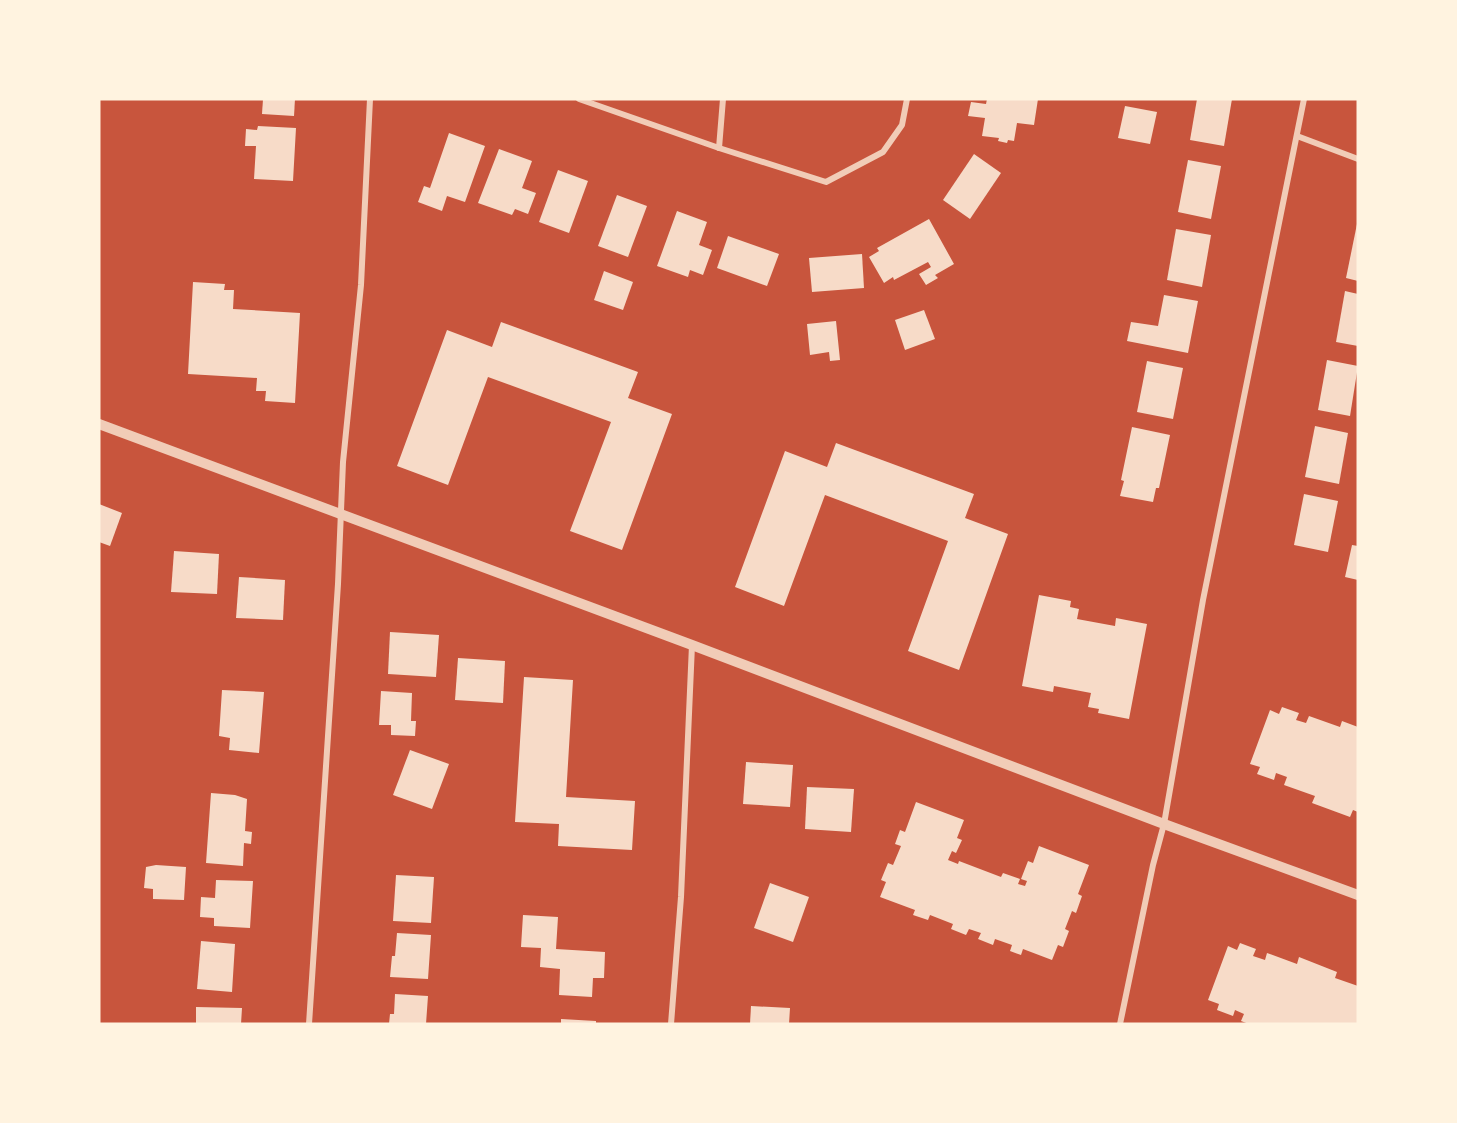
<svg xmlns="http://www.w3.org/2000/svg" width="1457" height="1123" viewBox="0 0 1457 1123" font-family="Literata,serif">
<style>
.building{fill:#f7dbc8}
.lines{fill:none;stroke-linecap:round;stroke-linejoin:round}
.minor{stroke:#f1ccb7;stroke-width:6}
.tertiary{stroke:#f1ccb7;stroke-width:10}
</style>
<rect width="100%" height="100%" fill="#c8553d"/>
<!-- building -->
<g class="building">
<path d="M263,99H295L294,116L262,114Z"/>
<path d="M987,99H1038L1034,125L1017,123L1014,141L1008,140L1007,143L998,141L999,138L982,136L985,118L968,116L971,102L986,104Z"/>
<path d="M1197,99H1232L1224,146L1190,140Z"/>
<path d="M1125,106L1157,112L1150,144L1118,138Z"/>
<path d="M258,126L296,128L293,181L254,179L256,146H245L246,129L257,130Z"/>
<path d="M449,133L485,146L465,202L447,196L442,211L418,202L424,186L430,188Z"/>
<path d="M499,149L532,161L522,188L536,193L528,214L515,209L512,215L478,203Z"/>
<path d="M974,154L1001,173L970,219L943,200Z"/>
<path d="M1188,160L1221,166L1211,219L1178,212Z"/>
<path d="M558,170L588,181L569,233L539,222Z"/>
<path d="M617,195L647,206L628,257L598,246Z"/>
<path d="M677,211L707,222L699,245L712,250L703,275L690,270L688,277L657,266Z"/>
<path d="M929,219L954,264L935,275L938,278L926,285L919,274L931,267L928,262L894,280L893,277L884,283L869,257L879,251L877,248Z"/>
<path d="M1357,224H1358V281L1346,278Z"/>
<path d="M1176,229L1211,235L1202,287L1167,280Z"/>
<path d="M728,236L779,254L767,286L717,268Z"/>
<path d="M862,254L864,288L812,292L809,258Z"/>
<path d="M604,271L633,282L623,310L594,300Z"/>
<path d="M193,282L225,284L224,290H234L233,309L300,313L295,403L265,401L266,391H256L257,378L188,374Z"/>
<path d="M1345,291L1358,294V346L1336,342Z"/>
<path d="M1164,295L1198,301L1188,353L1127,341L1131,322L1158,326Z"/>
<path d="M924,310L935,339L905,350L895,320Z"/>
<path d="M836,321L840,360L830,361L829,352L810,355L807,324Z"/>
<path d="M501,322L638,372L628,398L672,414L622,550L570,531L611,422L488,377L448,485L397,466L447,330L492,347Z"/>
<path d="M1327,360L1358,366L1350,416L1318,410Z"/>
<path d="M1147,361L1183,368L1173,419L1137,412Z"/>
<path d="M1315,426L1348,433L1339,484L1305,477Z"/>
<path d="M1132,427L1170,435L1159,488H1156L1153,502L1120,496L1124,481L1121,480Z"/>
<path d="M836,443L974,494L965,518L1008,534L959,670L908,651L948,541L825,495L784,606L735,587L785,451L827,467Z"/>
<path d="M1304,494L1338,501L1328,552L1294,545Z"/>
<path d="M99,504L122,513L110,546L99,542Z"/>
<path d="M1352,545L1358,546V580L1345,577Z"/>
<path d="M174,551L219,554L217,594L171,592Z"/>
<path d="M239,577L285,580L283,620L236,618Z"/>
<path d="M1039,595L1071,601L1070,607L1079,609L1077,619L1115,626L1116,618L1147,624L1129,719L1098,713L1099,709L1088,707L1091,693L1054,686L1053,692L1022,686Z"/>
<path d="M390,632L439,635L436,677L388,674Z"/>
<path d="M458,658L505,661L503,703L455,700Z"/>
<path d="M524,677L573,680L566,797L635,801L632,850L558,846L559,824L515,822Z"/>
<path d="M222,690L264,692L259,753L229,750L230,738L219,736Z"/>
<path d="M381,691L412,693L411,721H416L415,736L391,735V725H379Z"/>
<path d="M1282,707L1299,713L1296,720L1306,723L1309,716L1340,727L1342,721L1358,727V812L1353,810L1350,817L1312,803L1315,796L1284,785L1287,777L1276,773L1274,780L1257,774L1260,767L1250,764L1270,710L1279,714Z"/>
<path d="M410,750L449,764L432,809L393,795Z"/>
<path d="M746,762L793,765L790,807L743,804Z"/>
<path d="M807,787L854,789L851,832L805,829Z"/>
<path d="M211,793L235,795L247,799L245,831L252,832L251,844L244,843L243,866L206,863Z"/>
<path d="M916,802L964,820L957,838L962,840L956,853L952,851L948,860L958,864L959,861L1001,877L1003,873L1020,879L1018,884L1025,886L1027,881L1021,879L1028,861L1033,863L1039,846L1089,865L1078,894L1082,896L1076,913L1072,911L1065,929L1069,931L1063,947L1058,945L1052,960L1023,949L1021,955L1010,951L1012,945L995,939L993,945L978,939L981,933L969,929L966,935L951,929L953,924L930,915L928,920L913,915L915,910L880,897L886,882L881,880L888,863L893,865L901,846L895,844L900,830L905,832Z"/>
<path d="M156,865L186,867L184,900L153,899V889L144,888L146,867Z"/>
<path d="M396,875L434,877L431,923L393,921Z"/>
<path d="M216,880L253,881L250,928L214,926V918L200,917L201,897L215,898Z"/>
<path d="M770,883L809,897L793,942L754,928Z"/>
<path d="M523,915L558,917L556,949L605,952L604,978H593L592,997L559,995L560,969L540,967L541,948L521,947Z"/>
<path d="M397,933L431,935L428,979L390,977L392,956H395Z"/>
<path d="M201,941L235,944L232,992L197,989Z"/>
<path d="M1240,943L1256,949L1253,956L1265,960L1267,953L1297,964L1299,957L1337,972L1335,978L1358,986V1024H1249L1241,1021L1244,1014L1235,1010L1233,1016L1217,1010L1219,1004L1208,1000L1228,946L1237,950Z"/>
<path d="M395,994L428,996L426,1024H389L390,1014H394Z"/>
<path d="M751,1006L790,1008L789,1024H750Z"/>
<path d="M196,1007L242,1008L241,1024H196Z"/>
<path d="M561,1019L596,1021V1024H561Z"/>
</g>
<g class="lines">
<!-- minor -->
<g class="minor">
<path d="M579,99L719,148L826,182L883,152L902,125L907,99"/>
<path d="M1297,136L1358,159"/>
<path d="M719,148L723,99"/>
<path d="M309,1024L338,584L343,462L361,285L370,99"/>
<path d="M671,1024L681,897L692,645"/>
<path d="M1120,1024L1153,865L1164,824L1203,600L1304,99"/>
</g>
<!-- tertiary -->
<path class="tertiary" d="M99,424L692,645L1164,824L1358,895"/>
</g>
<!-- border -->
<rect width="1457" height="1123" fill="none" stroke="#fff3e0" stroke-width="201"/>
</svg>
